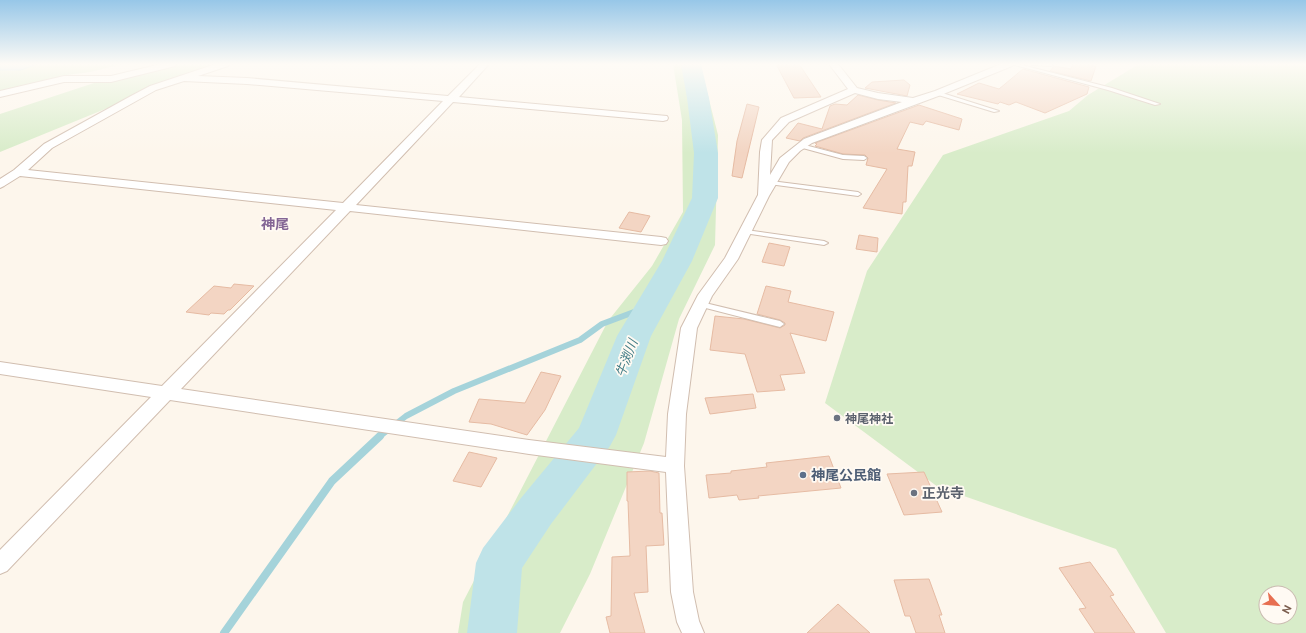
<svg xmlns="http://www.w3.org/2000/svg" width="1306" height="633" viewBox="0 0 1306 633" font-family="Ubuntu,'Noto Sans JP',sans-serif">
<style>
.green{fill:#d8ecc9;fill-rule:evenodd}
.water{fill:#bfe3e8;stroke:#a5d3da}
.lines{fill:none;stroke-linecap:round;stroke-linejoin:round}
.stream-far1{stroke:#a5d3da;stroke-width:6}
.stream{stroke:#a5d3da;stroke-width:8}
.river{fill:#bfe3e8;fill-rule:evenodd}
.building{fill:#f3d5c3;stroke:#e6bba3}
.service-casing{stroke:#d1beb0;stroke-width:2}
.minor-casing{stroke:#d1beb0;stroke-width:2}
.service{fill:#fff;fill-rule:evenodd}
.minor{fill:#fff;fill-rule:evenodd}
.worship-dot{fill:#6b7280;stroke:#fffaf3;stroke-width:1.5}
.service-dot{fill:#5c6f8a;stroke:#fffaf3;stroke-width:1.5}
.labels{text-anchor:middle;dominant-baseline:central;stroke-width:3.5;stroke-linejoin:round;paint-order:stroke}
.worship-label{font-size:12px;font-weight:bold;fill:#5b616d;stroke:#fffaf3;text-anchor:start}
.water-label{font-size:13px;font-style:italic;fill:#437c86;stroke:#fffaf3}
.quarter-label{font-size:14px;font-weight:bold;fill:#846695;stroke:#fffaf3}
.near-service-label{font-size:14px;font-weight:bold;fill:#4e5e75;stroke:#fffaf3;text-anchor:start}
.near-worship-label{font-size:14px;font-weight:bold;fill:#5b616d;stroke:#fffaf3;text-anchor:start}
</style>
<rect width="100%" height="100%" fill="#fdf6ec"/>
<!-- green -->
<g class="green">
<path d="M37,64H123L90,72L59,76L61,77L0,92V70L14,71Z"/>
<path d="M175,64H229L208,68L181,78L0,152V114L94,83L119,79Z"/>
<path d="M673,64H700L718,135L715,245L679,319L644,443L590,574L560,633H458L463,602L608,321L652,266L683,212L682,120Z"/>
<path d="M1139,64H1306V633H1166L1116,549L938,487L825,403L867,271L943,155L1069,111L1088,95ZM1266,593H1290V617H1266Z"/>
</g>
<!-- water -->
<path class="water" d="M0,64H37L21,70H0Z"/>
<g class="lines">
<!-- stream-far1 -->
<path class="stream-far1" d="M379,437L406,416L454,391L580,340L602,324L634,312L648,313"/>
<!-- stream -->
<path class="stream" d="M224,633L332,481L380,436"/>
<!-- river -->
<path class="river" d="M681,64H701L709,98L718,153V198L692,261L651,336L616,435L610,446L551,524L522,568L517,633H467L476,563L483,548L521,498L579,428L617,336L662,261L692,198L694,153L687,98Z"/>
</g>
<!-- building -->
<g class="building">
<path d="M776,64H799L821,97L794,98Z"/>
<path d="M1073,64H1092V66H1096L1091,81L1050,71L1054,66L1071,69Z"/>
<path d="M1023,69L1089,87L1087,94L1045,113L1016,102L1009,105L1000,102L998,104L957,94L979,83L999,89Z"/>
<path d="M904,80L910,85L907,96L865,88L872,82Z"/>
<path d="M858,95L878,100L896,103L803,138L800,141L786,138L798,123L822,129L830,106L835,104L847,105Z"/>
<path d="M747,104L759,107L742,178L732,176L737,141Z"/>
<path d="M919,105L962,119L959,130L926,121L923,125L910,122L897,149L915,152L912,166H908L906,202H903L902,214L863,208L887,169L866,165L868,158L865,155L843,154L815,146L817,144L815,143Z"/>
<path d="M629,212L650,216L641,232L619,228Z"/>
<path d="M859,235L878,238L877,252L856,249Z"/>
<path d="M769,243L790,247L784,266L762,262Z"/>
<path d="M234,284L254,286L230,310H228L224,314L211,313L209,315L186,312L214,286L231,288Z"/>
<path d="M766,286L791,291L788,302L834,312L826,341L790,333L805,373L780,375L785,390L757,392L745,354L710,350L715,316L744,319L780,328L785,325V323L780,320L757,314Z"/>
<path d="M541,372L561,376L545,410L527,435L491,424L469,422L479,399L525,403Z"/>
<path d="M753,394L756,408L710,414L705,398Z"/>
<path d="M469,452L497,458L481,487L453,481Z"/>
<path d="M829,456L841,488L758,496L759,498L739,500L737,495L709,498L706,475L731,473V471L767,467L766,463Z"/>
<path d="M650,471L659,473L660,513H662L664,545L646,546L648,592L634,593L645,633H610L606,617L611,616L612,557L630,556L628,501H627V472Z"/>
<path d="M924,472L942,512L904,515L887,474Z"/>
<path d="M1090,562L1114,595L1110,596L1135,633H1095L1079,609L1086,608L1059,568Z"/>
<path d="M929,579L942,615H939L945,633H916L910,616H905L894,580Z"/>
<path d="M838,604L870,633H807Z"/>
</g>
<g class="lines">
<defs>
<g id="service">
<path d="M1011,64H1018L1112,88L1160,104L1155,105L1108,90Z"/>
<path d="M1030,64H1052L1053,65L1051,66L1032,65Z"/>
<path d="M935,92H939L999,111L994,112L935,94Z"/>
<path d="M801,144L843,155L864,156L867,158L864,160L843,159L799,147V145Z"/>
<path d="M771,181L858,192L861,194L858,196L769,184L768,183Z"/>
<path d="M746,230L824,241L828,243L824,245L744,233L743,232L744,231Z"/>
<path d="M698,302H701L780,321L784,324L780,327L698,306L697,304Z"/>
</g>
<g id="minor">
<path d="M161,64H176L175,66L111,82H64L0,97V91L64,76H111Z"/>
<path d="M216,64H229L228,66L198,76L247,78L448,96L480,64H489L459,97L667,116L668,118L667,120L663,121L453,102L356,205L661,237L666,238L668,241L666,244L661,245L350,211L181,389L529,440L666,457L668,414L681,328L698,295L725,258L758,195L760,152L762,140L781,118L848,89L829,64H838L857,88L878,93L913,98L935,91L1001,64H1013L1012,66L941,95L812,143L800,151L789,162L769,196L738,259L712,296L697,328L686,414L684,466L693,592L699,621L704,633H682L677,622L671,592L666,472L529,454L170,400L7,571L0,574V550L151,397L0,374V362L162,386L336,210L20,176L4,186L0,188V179L14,170L44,144L131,96L150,86ZM184,81L247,84L443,101L343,203L28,170L52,148L156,90ZM855,93L878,99L902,102L804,139L780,158L770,175L772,140L789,122Z"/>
</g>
</defs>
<!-- service casing -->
<use href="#service" class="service-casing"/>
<!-- minor casing -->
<use href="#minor" class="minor-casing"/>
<!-- service -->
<use href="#service" class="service"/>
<!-- minor -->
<use href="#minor" class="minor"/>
</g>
<!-- sky -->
<linearGradient id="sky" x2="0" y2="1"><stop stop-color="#97c7e8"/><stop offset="0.42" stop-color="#fefbf6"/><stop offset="1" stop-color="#fefbf6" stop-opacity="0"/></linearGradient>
<rect width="1306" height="153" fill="url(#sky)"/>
<!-- markers -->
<g class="worship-dot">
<circle cx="837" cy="418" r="4"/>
<circle cx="914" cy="493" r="4"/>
</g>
<circle class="service-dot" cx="803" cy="475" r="4"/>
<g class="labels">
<!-- worship labels -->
<g class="worship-label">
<text x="845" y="418">神尾神社</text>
</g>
<!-- water labels -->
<g class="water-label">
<text transform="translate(626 358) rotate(-69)">牛渕川</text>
</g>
<!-- quarter labels -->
<g class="quarter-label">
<text x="275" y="224">神尾</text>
</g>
<!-- near-service labels -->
<g class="near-service-label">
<text x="811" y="475">神尾公民館</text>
</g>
<!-- near-worship labels -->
<g class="near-worship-label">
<text x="922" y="493">正光寺</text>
</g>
</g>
<!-- north arrow -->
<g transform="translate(1278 605) rotate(117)"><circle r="19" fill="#fffaf3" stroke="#cabbb1"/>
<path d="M0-3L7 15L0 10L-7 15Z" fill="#e76f51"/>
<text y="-6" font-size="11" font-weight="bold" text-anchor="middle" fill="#7a5c4d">N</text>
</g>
</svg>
